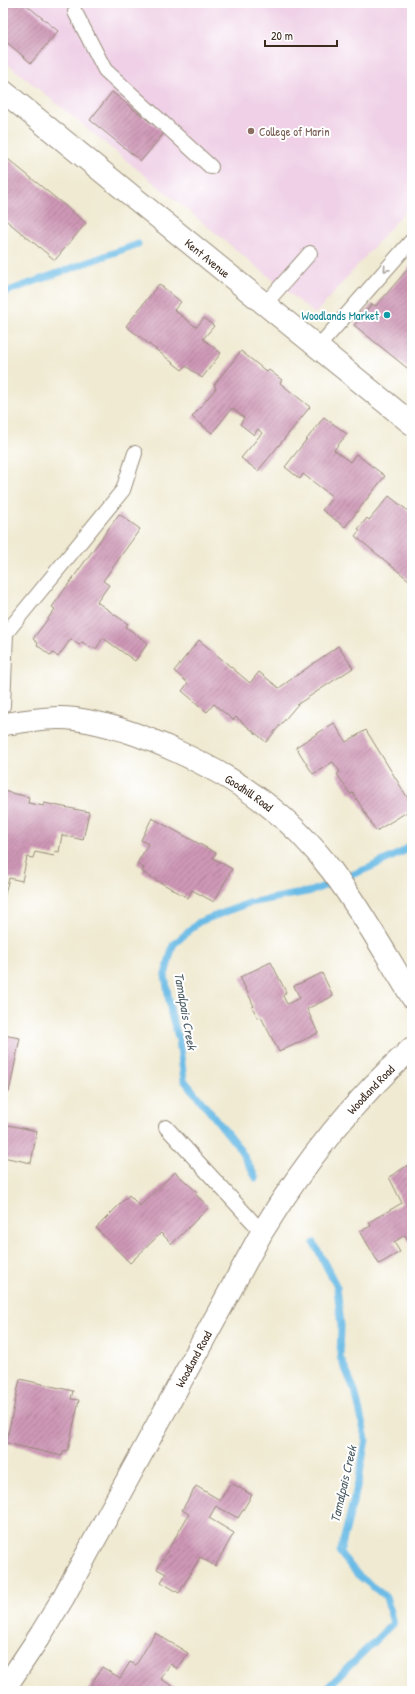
<svg xmlns="http://www.w3.org/2000/svg" width="415" height="1694" viewBox="0 0 415 1694" font-family="'Patrick Hand',sans-serif">
<style>
.built{fill:#efd0e6}
.lines{fill:none;stroke-linecap:round;stroke-linejoin:round}
.stream{stroke:#6bbbe6;stroke-width:7}
.building{fill:url(#building-hatch)}
.service-casing{stroke:#968a78;stroke-width:16}
.minor-casing{stroke:#968a78;stroke-width:24}
.tertiary-casing{stroke:#968a78;stroke-width:24}
.service{stroke:#fff;stroke-width:14}
.minor{stroke:#fff;stroke-width:22}
.tertiary{stroke:#fff;stroke-width:22}
.oneway{stroke:#a79f9a}
.education-dot{fill:#8d6e63;stroke:#fff;stroke-width:1.5}
.culture-dot{fill:#0f9aa8;stroke:#fff;stroke-width:1.5}
.labels{text-anchor:middle;dominant-baseline:central;stroke-width:4;stroke-linejoin:round;paint-order:stroke}
.education-label{font-size:12px;fill:#785e54;stroke:#fff;text-anchor:start}
.street-label{font-size:12px;fill:#3b2a1e;stroke:#fff}
.culture-label{font-size:12px;fill:#0d838f;stroke:#fff;text-anchor:end}
.water-label{font-size:13px;font-style:italic;fill:#4c5d64;stroke:#fff}
</style>
<defs>
<pattern id="building-hatch" width="6" height="6" patternUnits="userSpaceOnUse"><rect width="6" height="6" fill="#ce97b6"/><path d="M-1 1l2-2M0 6l6-6M5 7l2-2" fill="none" stroke="#a87b93"/></pattern>
</defs>
<rect width="100%" height="100%" fill="#fff"/>
<filter id="ink" filterUnits="userSpaceOnUse"><feTurbulence type="fractalNoise" baseFrequency=".025" numOctaves="2"/><feDisplacementMap in="SourceGraphic" scale="8" xChannelSelector="R" yChannelSelector="G"/><feConvolveMatrix kernelMatrix="1 2 1 2 8 2 1 2 1" color-interpolation-filters="sRGB"/></filter>
<filter id="wash" filterUnits="userSpaceOnUse"><feTurbulence type="fractalNoise" baseFrequency=".012" numOctaves="4" result="noise"/><feDisplacementMap in="SourceGraphic" scale="16" xChannelSelector="R" yChannelSelector="G"/><feGaussianBlur stdDeviation="0.9" result="paint"/><feColorMatrix in="noise" values="0 0 0 0 0 0 0 0 0 0 0 0 0 0 0 0 0 1.4 0 .05"/><feComposite in="paint" operator="in"/></filter>
<g filter="url(#wash)">
<rect width="100%" height="100%" fill="#f0ead2"/>
<!-- built -->
<path class="built" d="M3,3H412V203L315,314L3,60Z"/>
<g class="lines">
<!-- stream -->
<g class="stream">
<path d="M3,293L138,244"/>
<path d="M256,1178L240,1149L184,1080L179,1040L171,1014L165,975L173,945L199,922L249,903L312,891L371,867L404,851L412,844"/>
<path d="M314,1243L337,1287L341,1326L340,1357L355,1391L366,1439L359,1479L340,1553L358,1575L386,1597L393,1623L324,1691"/>
</g>
</g>
<g id="blocks">
<!-- building -->
<g class="building">
<path d="M3,3H24L58,31L31,63L3,39Z"/>
<path d="M112,92L164,133L141,161L90,120Z"/>
<path d="M3,155L86,223L55,260L3,218Z"/>
<path d="M412,264V372L354,325L372,304L376,306Z"/>
<path d="M159,284L181,302L174,310L196,327L204,318L214,326L203,339L221,353L202,378L186,366L182,370L126,326Z"/>
<path d="M241,351L267,372L269,370L282,380L280,383L310,407L258,471L241,458L262,433L258,429L254,435L240,424L244,418L232,408L212,433L192,417L216,388L214,385Z"/>
<path d="M324,417L347,434L334,450L350,462L356,454L385,476L345,527L322,510L333,497L303,474L300,479L285,467Z"/>
<path d="M389,496L412,514V579L410,581L355,536L360,530L358,529L367,518L369,520Z"/>
<path d="M119,514L140,529L103,581L109,585L97,602L128,624L126,627L148,643L135,661L103,638L96,649L92,647L91,648L82,642L79,645L71,639L58,657L53,653L51,656L37,645L38,643L33,639L55,609L52,607Z"/>
<path d="M199,640L250,683L259,672L279,688L338,646L353,668L298,704L266,742L236,717L233,720L214,704L207,712L182,691L188,683L174,671Z"/>
<path d="M334,723L346,742L366,730L412,805V809L376,831L353,793L350,794L337,774L340,772L333,762L313,774L296,747Z"/>
<path d="M3,791L29,797L28,803L44,806V803L89,812L83,840L62,835L59,852L55,851L54,856L35,852L33,858L27,857L22,881L9,878L4,898L3,897Z"/>
<path d="M152,818L216,853L213,858L232,869L214,902L192,890L188,898L142,872L144,868L137,864L148,844L141,840Z"/>
<path d="M271,962L286,992L283,996L287,1004L300,998L294,986L322,973L333,996L307,1009L318,1033L279,1052L261,1017L258,1018L252,1007L254,1006L240,977Z"/>
<path d="M3,1035L20,1038L9,1092L3,1091Z"/>
<path d="M3,1124L37,1131L31,1163L3,1157Z"/>
<path d="M412,1163V1247L405,1235L394,1242L400,1252L379,1264L360,1231L371,1226L369,1222L402,1203L389,1177Z"/>
<path d="M175,1172L197,1192L195,1194L209,1207L172,1244L161,1233L130,1263L96,1228L129,1195L140,1206Z"/>
<path d="M20,1379L73,1391L71,1399L79,1400L68,1450L63,1452L62,1456L6,1443Z"/>
<path d="M231,1483L252,1495L238,1518L216,1506L209,1518L234,1533L215,1566L200,1557L179,1593L161,1582L166,1574L157,1569L189,1514L182,1510L196,1486L220,1500Z"/>
<path d="M155,1633L188,1653L178,1669L170,1664L161,1679L181,1691H87L102,1667L120,1678L130,1662L136,1665Z"/>
</g>
</g>
</g>
<g filter="url(#ink)">
<use href="#blocks" fill-opacity="0" stroke="#968a78" stroke-width="1"/>
<g class="lines">
<defs>
<g id="service">
<path d="M75,12L105,70L211,167"/>
<path d="M265,304L310,253"/>
<path d="M318,347L412,240"/>
<path d="M3,706L6,633L123,490L135,453"/>
<path d="M166,1127L262,1232"/>
</g>
<g id="minor">
<path id="s1" d="M3,724C27,721 51,716 75,719C111,724 144,736 176,751C240,780 290,815 332,871C362,911 386,955 412,997"/>
</g>
<g id="tertiary">
<path id="s2" d="M3,91L412,424"/>
<path id="s3" d="M3,1691L41,1634L63,1598L262,1232C304,1163 352,1102 412,1048"/>
</g>
</defs>
<!-- service casing -->
<use href="#service" class="service-casing"/>
<!-- minor casing -->
<use href="#minor" class="minor-casing"/>
<!-- tertiary casing -->
<use href="#tertiary" class="tertiary-casing"/>
<!-- service -->
<use href="#service" class="service"/>
<!-- minor -->
<use href="#minor" class="minor"/>
<!-- tertiary -->
<use href="#tertiary" class="tertiary"/>
</g>
<!-- one-way arrows -->
<defs><path id="oneway-chevron" d="M-2-3.5L2.5 0L-2 3.5" fill="none" stroke-width="1.6" stroke-linecap="round" stroke-linejoin="round"/></defs>
<use class="oneway" href="#oneway-chevron" transform="translate(386 269) rotate(131)"/>
</g>
<!-- markers -->
<circle class="education-dot" cx="251" cy="131" r="4"/>
<circle class="culture-dot" cx="387" cy="315" r="4"/>
<g class="labels">
<!-- education labels -->
<g class="education-label">
<text x="259" y="131">College of Marin</text>
</g>
<!-- street labels -->
<g class="street-label">
<text stroke="none"><textPath href="#s2" startOffset="264">Kent Avenue</textPath></text>
<text stroke="none"><textPath href="#s1" startOffset="263">Goodhill Road</textPath></text>
<text stroke="none"><textPath href="#s3" startOffset="707">Woodland Road</textPath></text>
<text stroke="none"><textPath href="#s3" startOffset="383">Woodland Road</textPath></text>
</g>
<!-- culture labels -->
<g class="culture-label">
<text x="379" y="315">Woodlands Market</text>
</g>
<!-- water labels -->
<g class="water-label">
<text transform="translate(186 1011) rotate(80)">Tamalpais Creek</text>
<text transform="translate(343 1484) rotate(-77)">Tamalpais Creek</text>
</g>
</g>
<!-- margin -->
<rect width="415" height="1694" fill="none" stroke="#fff" stroke-width="16"/>
<!-- scale -->
<path d="M265 40v6h72v-6" fill="none" stroke="#3b2a1e" stroke-width="2"/>
<text x="271" y="40" font-size="12" fill="#3b2a1e" stroke="#ffffff" stroke-width="3" paint-order="stroke">20 m</text>
</svg>
